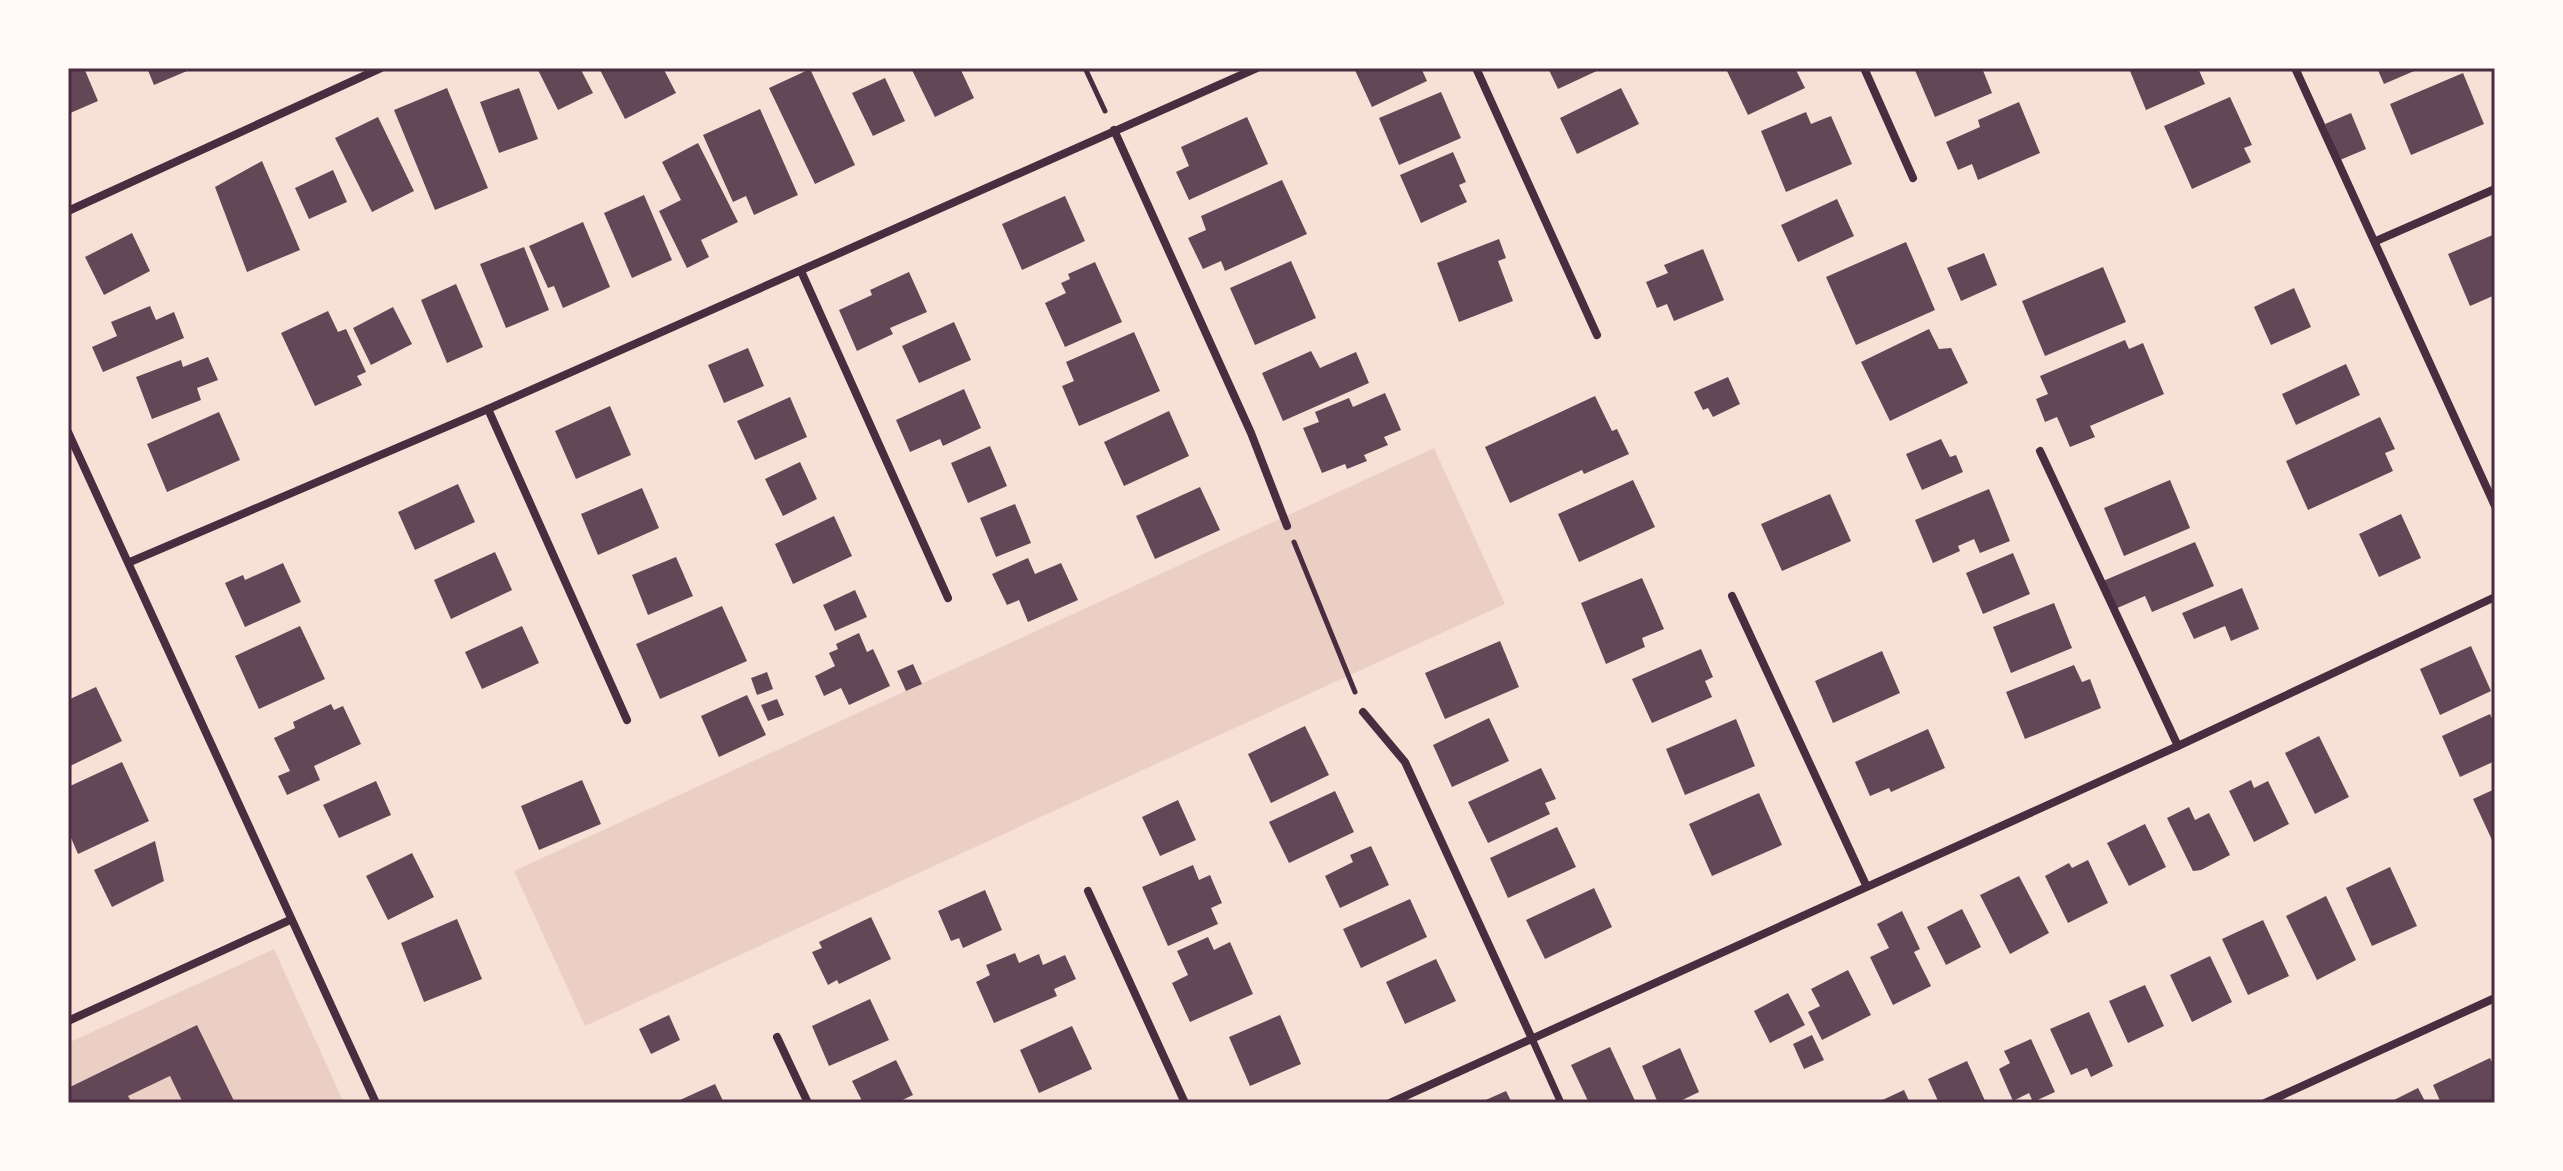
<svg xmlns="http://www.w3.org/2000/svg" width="2563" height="1171" viewBox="0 0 2563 1171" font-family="Helvetica,sans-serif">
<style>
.green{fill:#ebcfc5}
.building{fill:#644757}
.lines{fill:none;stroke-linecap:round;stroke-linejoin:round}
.path{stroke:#4a2c40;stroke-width:5}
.pedestrian{stroke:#4a2c40;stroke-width:7}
.minor{stroke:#4a2c40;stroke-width:8}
.neatline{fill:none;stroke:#4a2c40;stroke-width:3}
</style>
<rect width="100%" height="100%" fill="#f7e1d7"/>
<!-- green -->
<g class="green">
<path d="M1434,448L1505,604L585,1026L514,871Z"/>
<path d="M274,949L344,1103H235L197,1025L68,1088V1043Z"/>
<path d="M170,1076L183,1103H132L128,1096Z"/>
</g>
<!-- building -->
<g class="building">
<path d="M68,68H84L98,101L68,114Z"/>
<path d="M147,68H194L154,85Z"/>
<path d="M537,68H580L593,93L558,110Z"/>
<path d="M599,68H663L676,93L625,119Z"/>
<path d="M911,68H960L974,98L935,117Z"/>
<path d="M1354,68H1421L1427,81L1372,107Z"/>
<path d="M1548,68H1603L1558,89Z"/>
<path d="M1732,68H1795L1805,88L1748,115L1727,71Z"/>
<path d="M1914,68H1982L1992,93L1935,117Z"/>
<path d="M2136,68H2198L2205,84L2146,110L2130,71Z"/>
<path d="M2377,68H2421L2384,84Z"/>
<path d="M810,69L855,165L815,184L769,88Z"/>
<path d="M2463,73L2484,124L2411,155L2390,104Z"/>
<path d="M885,78L905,121L873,136L852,93Z"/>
<path d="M447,88L488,188L435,210L394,110Z"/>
<path d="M519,88L538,139L499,153L480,102Z"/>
<path d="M1621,88L1639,124L1577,154L1560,118Z"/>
<path d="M1441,92L1461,138L1399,165L1379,118Z"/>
<path d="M2230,97L2252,145L2244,148L2251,162L2192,189L2164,126Z"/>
<path d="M2019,102L2040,153L1978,180L1972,164L1958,170L1946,142L1980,127L1978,120Z"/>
<path d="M760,109L798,195L754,215L746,196L733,202L703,135Z"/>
<path d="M1806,112L1811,124L1831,116L1852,164L1786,192L1761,131Z"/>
<path d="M2351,113L2366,149L2340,160L2325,124Z"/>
<path d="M378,117L414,191L372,212L335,138Z"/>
<path d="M1247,117L1268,164L1189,200L1176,172L1189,166L1181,147Z"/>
<path d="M698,143L738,222L701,240L709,257L687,268L659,211L681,200L662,162Z"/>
<path d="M1453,152L1466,182L1459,185L1467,202L1421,223L1400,175Z"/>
<path d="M262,161L300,250L247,272L215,187Z"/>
<path d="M333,170L347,202L309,219L295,188Z"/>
<path d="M1282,180L1307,234L1225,271L1221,261L1203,269L1188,238L1206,230L1201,216Z"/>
<path d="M644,195L672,260L632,278L604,213Z"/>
<path d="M1065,196L1085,241L1022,270L1002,224Z"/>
<path d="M1837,199L1854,236L1798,262L1781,225Z"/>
<path d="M583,222L610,287L563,308L554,286L548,288L529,246Z"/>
<path d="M132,233L150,271L104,295L85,257Z"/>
<path d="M2495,234V295L2470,306L2448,254Z"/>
<path d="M1499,239L1506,258L1498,261L1513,301L1459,322L1437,263Z"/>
<path d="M1906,242L1935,310L1856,345L1826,277Z"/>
<path d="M524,247L549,310L506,328L480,264Z"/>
<path d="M1703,249L1724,300L1674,321L1667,304L1657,308L1646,282L1668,273L1664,265Z"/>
<path d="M1984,253L1997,285L1961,301L1947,268Z"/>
<path d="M1291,261L1316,318L1255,345L1230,288Z"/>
<path d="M1095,262L1122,322L1065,347L1045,303L1066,293L1061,283L1070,279L1068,274Z"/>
<path d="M2103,267L2126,322L2045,356L2022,301Z"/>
<path d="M909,272L927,312L890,328L893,334L857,351L839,310L872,295L870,290Z"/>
<path d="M456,284L483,347L447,363L421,300Z"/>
<path d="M2294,288L2311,327L2271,345L2254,307Z"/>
<path d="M150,306L156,320L174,312L184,338L103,372L92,347L117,336L111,322Z"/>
<path d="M393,307L412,344L371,365L353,328Z"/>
<path d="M328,311L338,332L346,329L366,372L357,376L362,385L315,406L281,333Z"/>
<path d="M954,322L971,360L919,383L902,346Z"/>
<path d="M1929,329L1939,349L1951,348L1968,383L1890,421L1861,362Z"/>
<path d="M1134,332L1160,391L1079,426L1062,386L1074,381L1066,362Z"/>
<path d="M2125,340L2129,349L2143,343L2164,394L2090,426L2095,437L2070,447L2057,417L2045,422L2036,399L2048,394L2040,376Z"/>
<path d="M748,348L764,386L724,403L708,365Z"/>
<path d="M1311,351L1320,368L1356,352L1369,383L1283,421L1262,373Z"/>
<path d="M208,357L218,380L197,388L201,400L152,419L136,377L181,360L183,367Z"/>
<path d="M2346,364L2360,395L2296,425L2282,394Z"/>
<path d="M1728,377L1740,404L1713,417L1708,408L1703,410L1694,392Z"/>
<path d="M964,389L981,428L943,446L940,439L910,452L896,420Z"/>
<path d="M1385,393L1401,430L1384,437L1388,445L1364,455L1367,461L1347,469L1345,464L1322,473L1303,428L1319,422L1315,412L1349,398L1353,407Z"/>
<path d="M1595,396L1612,431L1617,429L1629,454L1584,474L1582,470L1510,503L1485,447Z"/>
<path d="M790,397L807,437L755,460L737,421Z"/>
<path d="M610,406L631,455L576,479L555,431Z"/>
<path d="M1169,411L1189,456L1124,486L1104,442Z"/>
<path d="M219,412L240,460L167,492L147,444Z"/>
<path d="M2380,417L2395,449L2385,453L2393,471L2308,510L2286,461Z"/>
<path d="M1941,439L1950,457L1956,455L1963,472L1922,490L1906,454Z"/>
<path d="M990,446L1007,486L968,503L951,463Z"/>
<path d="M800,462L817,499L783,516L765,479Z"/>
<path d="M1633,480L1655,527L1579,562L1558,514Z"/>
<path d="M2170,480L2190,528L2124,556L2104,508Z"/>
<path d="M458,484L475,522L415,550L398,512Z"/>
<path d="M1200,487L1220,530L1155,559L1136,516Z"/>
<path d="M642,488L659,528L598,555L581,514Z"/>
<path d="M1989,489L2010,541L1980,553L1974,539L1958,546L1960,551L1933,563L1915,520Z"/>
<path d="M1830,494L1851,541L1782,571L1761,524Z"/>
<path d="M1015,504L1031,543L996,557L980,518Z"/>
<path d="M2401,514L2421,558L2379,577L2359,534Z"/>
<path d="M834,516L852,556L793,584L775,544Z"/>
<path d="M2195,542L2214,586L2152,612L2145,596L2115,609L2103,581Z"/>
<path d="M495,552L512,590L451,619L434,580Z"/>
<path d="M2013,553L2030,594L1983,614L1966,573Z"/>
<path d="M676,557L693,596L648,615L632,575Z"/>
<path d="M1028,558L1035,574L1061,563L1078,600L1028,622L1019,600L1007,605L992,574Z"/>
<path d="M283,563L301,602L245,627L225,583L243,575L245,580Z"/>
<path d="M1642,578L1664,629L1642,638L1645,647L1606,664L1581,603Z"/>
<path d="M2242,588L2259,629L2231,641L2225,626L2194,639L2182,613Z"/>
<path d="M855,590L867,617L835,631L823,605Z"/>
<path d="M2054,603L2072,648L2011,673L1993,627Z"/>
<path d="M722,606L747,661L660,699L636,644Z"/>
<path d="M300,626L325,679L259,709L235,656Z"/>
<path d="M522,626L539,663L482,689L465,652Z"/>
<path d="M859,633L867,652L873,649L890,686L849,705L841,688L824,696L815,676L835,666L829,653L838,649L836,644Z"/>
<path d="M1500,641L1519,687L1445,719L1425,673Z"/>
<path d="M2471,646L2491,691L2440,715L2420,669Z"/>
<path d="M1701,649L1713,677L1705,681L1712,697L1652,723L1632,679Z"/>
<path d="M1882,651L1900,693L1833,723L1815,681Z"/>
<path d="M913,664L922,684L906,691L897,671Z"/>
<path d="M2074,665L2082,682L2090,679L2101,708L2025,739L2006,692Z"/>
<path d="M767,672L773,689L757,695L751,678Z"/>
<path d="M96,687L122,741L68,767V700Z"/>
<path d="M747,695L766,735L719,757L701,716Z"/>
<path d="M777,699L784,715L768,721L761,705Z"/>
<path d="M331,704L334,710L343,706L361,744L314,766L320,780L287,795L278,776L290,771L274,738L295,728L293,722Z"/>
<path d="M2490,714L2495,726V761L2460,777L2442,736Z"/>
<path d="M1489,718L1509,761L1452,787L1433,745Z"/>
<path d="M1736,719L1755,766L1685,795L1666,749Z"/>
<path d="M1305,726L1329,775L1271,803L1248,754Z"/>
<path d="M1928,729L1945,768L1891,792L1889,788L1870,796L1855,762Z"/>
<path d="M2319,736L2349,797L2315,814L2285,753Z"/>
<path d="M122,762L149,821L78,854L68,831V787Z"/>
<path d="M1541,768L1556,799L1545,803L1550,814L1488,843L1468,802Z"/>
<path d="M582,780L601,824L539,850L521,806Z"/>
<path d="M2251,780L2254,788L2268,781L2289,824L2254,842L2229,791Z"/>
<path d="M376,781L391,815L339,838L323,805Z"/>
<path d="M2495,789V838L2492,840L2473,799Z"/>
<path d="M1335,791L1354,832L1289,863L1269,822Z"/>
<path d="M1759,793L1782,845L1712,876L1689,824Z"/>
<path d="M1178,800L1196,840L1160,856L1142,817Z"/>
<path d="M2189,807L2195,820L2209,813L2230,855L2201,870L2193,871L2167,818Z"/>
<path d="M2145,824L2166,867L2129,886L2107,843Z"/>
<path d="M1557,827L1576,867L1508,898L1490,858Z"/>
<path d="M155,841L164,881L112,907L94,870Z"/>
<path d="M1371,846L1389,885L1340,908L1325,876L1353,862L1350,855Z"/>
<path d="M412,853L434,897L388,920L366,876Z"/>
<path d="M2088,860L2108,903L2068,923L2045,876L2069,863L2072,868Z"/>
<path d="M1193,865L1199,880L1210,875L1222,903L1211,908L1218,924L1168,946L1142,887Z"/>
<path d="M2390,867L2417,926L2372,946L2346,888Z"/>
<path d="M2019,876L2049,933L2010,954L1980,895Z"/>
<path d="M1594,888L1612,927L1545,959L1526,920Z"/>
<path d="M985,890L1002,930L963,948L959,938L951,941L938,911Z"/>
<path d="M2326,896L2356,960L2317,980L2286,916Z"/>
<path d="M1410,899L1427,937L1361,968L1343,929Z"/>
<path d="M1962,909L1981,947L1946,965L1927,927Z"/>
<path d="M1902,911L1920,949L1914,952L1931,986L1893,1005L1870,957L1889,948L1877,924Z"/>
<path d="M871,917L891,959L839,984L837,980L828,985L812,952L822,948L819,942Z"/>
<path d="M457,919L482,979L424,1002L401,943Z"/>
<path d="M2263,920L2289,976L2248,995L2222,939Z"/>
<path d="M1208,937L1214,950L1230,942L1253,994L1190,1022L1172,983L1188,975L1177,951Z"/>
<path d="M1015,953L1019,963L1039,954L1043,965L1065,955L1076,979L1054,989L1057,996L994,1023L976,982L990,975L986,965Z"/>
<path d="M2210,956L2232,1002L2192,1022L2170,975Z"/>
<path d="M1436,959L1456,1001L1405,1024L1386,982Z"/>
<path d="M1848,970L1871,1015L1822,1040L1808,1012L1820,1006L1811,989Z"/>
<path d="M2145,985L2164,1026L2128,1043L2109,1001Z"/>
<path d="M1788,993L1805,1025L1770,1043L1754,1011Z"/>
<path d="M870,999L889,1040L829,1066L812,1026Z"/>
<path d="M2089,1012L2113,1066L2091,1077L2087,1068L2071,1075L2050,1029Z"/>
<path d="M669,1015L680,1040L651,1054L639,1029Z"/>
<path d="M1280,1015L1301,1064L1250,1086L1229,1037Z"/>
<path d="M197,1025L235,1103H183L170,1076L128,1096L132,1103H68V1088Z"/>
<path d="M1072,1026L1092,1069L1039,1093L1020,1050Z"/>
<path d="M1812,1035L1824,1060L1804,1069L1793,1044Z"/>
<path d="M2031,1039L2055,1092L2033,1102L2029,1093L2013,1101L1999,1069L2010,1063L2004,1051Z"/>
<path d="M1610,1047L1636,1103H1589L1571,1065Z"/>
<path d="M1680,1048L1699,1092L1676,1103H1658L1642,1066Z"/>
<path d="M2490,1058L2495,1068V1103H2441L2433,1085Z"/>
<path d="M896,1060L913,1095L896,1103H863L852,1081Z"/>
<path d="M1967,1061L1986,1103H1939L1928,1079Z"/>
<path d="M715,1084L724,1103H681L680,1100Z"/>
<path d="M2418,1088L2426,1103H2388Z"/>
<path d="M1904,1090L1910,1103H1876Z"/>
<path d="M1506,1091L1512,1103H1479Z"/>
</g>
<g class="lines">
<!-- path -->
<g class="path">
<path d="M1085,68L1105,111"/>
<path d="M1294,542L1355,692"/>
</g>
<!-- pedestrian -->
<path class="pedestrian" d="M1533,1041L1561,1103"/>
<!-- minor -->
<g class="minor">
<path d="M1476,68L1597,335"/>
<path d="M1864,68L1913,178"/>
<path d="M2295,68L2495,506"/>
<path d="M1114,130L1251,433L1287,526"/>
<path d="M68,211L381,68"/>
<path d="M2376,241L2495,189"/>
<path d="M801,271L948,598"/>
<path d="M488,409L627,720"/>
<path d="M68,432L376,1103"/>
<path d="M2040,451L2178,746"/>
<path d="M130,562L488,409L1257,68"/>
<path d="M1732,596L1866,885"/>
<path d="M1363,712L1405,762L1533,1041"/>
<path d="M1088,891L1185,1103"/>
<path d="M68,1021L290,920"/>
<path d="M777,1037L808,1103"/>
<path d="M1390,1103L2178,746L2495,597"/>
<path d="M2265,1103L2495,998"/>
</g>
</g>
<!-- border -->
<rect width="2563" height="1171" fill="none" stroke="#fffaf5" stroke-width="140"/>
<rect x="70" y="70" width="2423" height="1031" class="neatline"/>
</svg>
